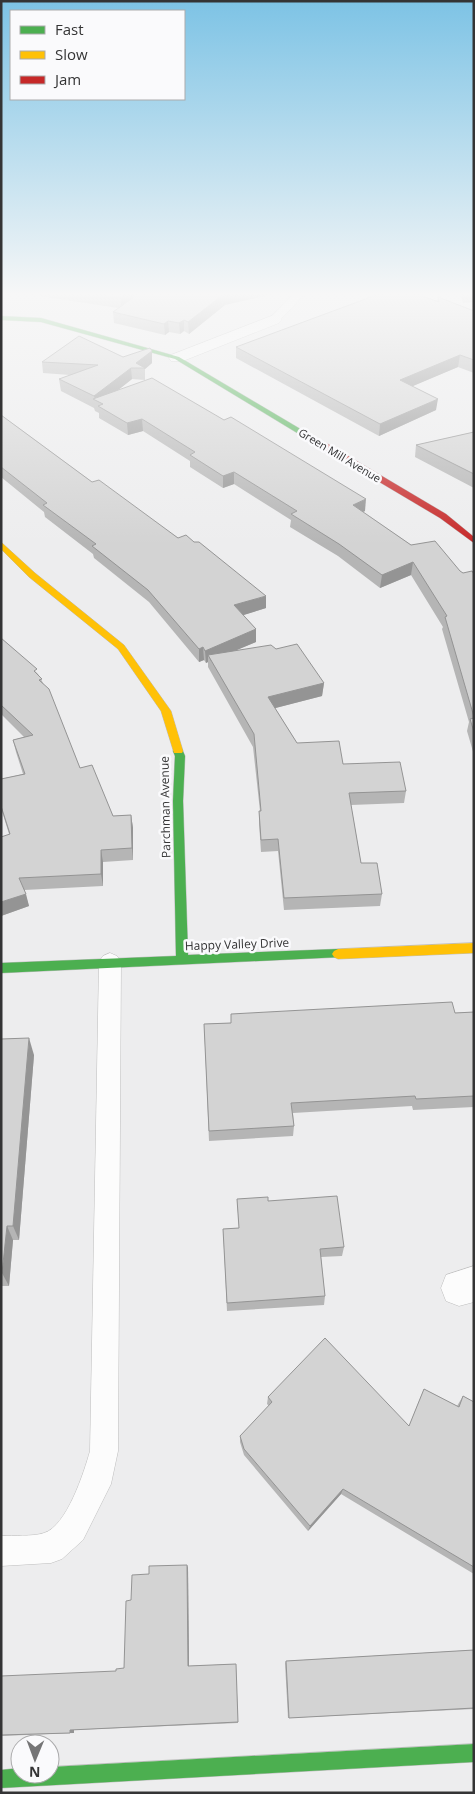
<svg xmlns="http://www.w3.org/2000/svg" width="475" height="1794" viewBox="0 0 475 1794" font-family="'Open Sans',sans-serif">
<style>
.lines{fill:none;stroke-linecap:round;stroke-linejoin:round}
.lane-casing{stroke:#bebebe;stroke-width:1}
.street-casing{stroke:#bebebe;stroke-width:1}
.fast-casing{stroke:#bebebe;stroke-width:1}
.slow-casing{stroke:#bebebe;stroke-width:1}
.jam-casing{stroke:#bebebe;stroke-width:1}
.lane{fill:#fcfcfc;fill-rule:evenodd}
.street{fill:#fcfcfc;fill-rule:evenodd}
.fast{fill:#4caf50;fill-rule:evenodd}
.slow{fill:#ffc107;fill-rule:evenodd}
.jam{fill:#c62828;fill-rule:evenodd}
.wall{fill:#b5b5b5}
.shaded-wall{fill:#949494}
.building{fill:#d3d3d3;stroke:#949494}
.labels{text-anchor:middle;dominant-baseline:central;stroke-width:5;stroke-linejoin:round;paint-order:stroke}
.far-street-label{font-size:11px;fill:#343435;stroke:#fafafc}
.street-label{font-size:12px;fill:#343435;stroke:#fafafc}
</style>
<rect width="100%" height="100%" fill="#ededee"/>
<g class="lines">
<defs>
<g id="lane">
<path d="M294,294H305L278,322H270L268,320Z"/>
<path d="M110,953L117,956L121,962L118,1451L111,1484L83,1540L62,1559L51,1563L1,1566V1536C14,1535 32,1537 44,1533C67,1526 84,1472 90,1451L99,962L103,956Z"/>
</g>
<g id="street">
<path d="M274,315L279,317L282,320L279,323L183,361H171L169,358L171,355Z"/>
<path d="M474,1266V1302L459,1306L446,1301L441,1288L446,1275Z"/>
</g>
<g id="fast">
<path d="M1,316L41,318L179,357L324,443L317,445L175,359L41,322L1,320Z"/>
<path d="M178,748L182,749L185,756L183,801L188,955L338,949L342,951L344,954L342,957L1,973V963L176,956L173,801L175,756L173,751Z"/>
<path d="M474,1744V1762L1,1788V1770L20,1768V1774H50V1767Z"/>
</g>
<g id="slow">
<path d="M1,542L35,573L124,645L171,711L183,751L182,753H174L161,711L118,649L29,577L1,549Z"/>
<path d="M474,943V953L338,959L334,957L332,954L334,951L338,949Z"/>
</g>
<path id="jam" d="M317,441H323L446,514L474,537V543L440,518L317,445Z"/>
</defs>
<!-- lane casing -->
<use href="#lane" class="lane-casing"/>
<!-- street casing -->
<use href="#street" class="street-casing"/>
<!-- fast casing -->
<use href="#fast" class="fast-casing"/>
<!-- slow casing -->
<use href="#slow" class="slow-casing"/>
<!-- jam casing -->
<use href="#jam" class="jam-casing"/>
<!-- lane -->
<use href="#lane" class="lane"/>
<!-- street -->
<use href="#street" class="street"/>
<!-- fast -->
<use href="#fast" class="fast"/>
<!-- slow -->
<use href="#slow" class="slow"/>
<!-- jam -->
<use href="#jam" class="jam"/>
</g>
<!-- wall -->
<g class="wall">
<path d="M27,294H135L130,300L225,305L189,334L184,331L180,334L169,332L165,335L114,323L113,312L118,308Z"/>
<path d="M460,294H474V302L463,303Z"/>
<path d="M438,297L474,311V373L458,367L412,386L436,410L379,436L236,358V347L437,301Z"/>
<path d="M152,351V363L145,369V380L132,379L118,390L365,511L363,512L411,545L463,573L474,574V755L467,731L469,722L442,629L443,627L411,575L380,588L338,556L290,527L291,520L234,484L223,488L190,467V461L143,431L128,435L99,418V413L95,411L94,408L61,391L59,379L70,375L43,373L42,362L123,357Z"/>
<path d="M1,415L92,482L178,538L266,608L243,615L256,629V642L236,650L276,649L324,683L322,696L275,708L297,743L343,764L406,791L404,803L351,805L361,863L382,894L380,906L284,910L278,851L261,852L259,823V811H260L253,747L208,667V662L206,663L204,660L199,662L149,602L94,558L93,554L45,517L44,512L1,477Z"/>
<path d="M474,432V488L415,457L416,445Z"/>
<path d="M1,638L38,674L43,683L80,768L113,816L131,815L133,828V860L103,862V886L24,890L29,906L1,916L9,834L1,808V779L23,774L16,752L13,740L24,737L1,714Z"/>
<path d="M474,1012V1107L413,1110L412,1106L293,1113L294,1126L293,1136L209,1141L204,1024Z"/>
<path d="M1,1039L34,1055L19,1240H13L9,1286H1Z"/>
<path d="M237,1199L268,1201L344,1247L342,1256L321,1257L325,1296L324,1305L227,1311L223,1229L239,1228Z"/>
<path d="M424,1389L457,1406L463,1396L474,1402V1574L341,1494L308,1531L244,1455L240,1442V1436L269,1406L267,1404L268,1397L409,1426L421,1396Z"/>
<path d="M187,1565L188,1568L189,1666L236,1664L238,1723L74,1730V1733L1,1736L116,1671L124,1668L131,1600L149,1574Z"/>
<path d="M474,1650V1709L288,1718L285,1663L286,1661Z"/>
</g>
<!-- shaded-wall -->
<g class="shaded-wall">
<path d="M124,294H135L121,309V298Z"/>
<path d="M224,294H274L225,305L189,334L188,322Z"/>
<path d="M184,320V331L180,334L179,323Z"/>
<path d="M168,321L169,332L165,335L164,324Z"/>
<path d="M152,351V363L145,369L136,363Z"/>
<path d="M460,355L458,367L399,392L400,380Z"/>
<path d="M131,368L132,379L102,403L95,400L94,396Z"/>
<path d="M438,399L436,410L379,436L380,424Z"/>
<path d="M142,419L143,431L128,435L127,423Z"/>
<path d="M234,472V484L223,488V476Z"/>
<path d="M366,499L365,511L352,517L353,505Z"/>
<path d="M413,562L411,575L380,588L382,575Z"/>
<path d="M266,596V608L234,618V605Z"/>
<path d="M256,629V642L211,661L208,655V662L206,663L205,651Z"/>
<path d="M203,647L204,660L199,662V649Z"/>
<path d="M324,683L322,696L268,710V697Z"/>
<path d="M131,815L133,828V860L132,848Z"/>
<path d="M101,850L103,862V886L101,874Z"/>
<path d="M26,894L29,906L1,916V902Z"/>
<path d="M29,1038L34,1055L19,1240L13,1226Z"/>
<path d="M7,1226L13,1240L9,1286L2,1273Z"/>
<path d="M343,1489L341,1494L308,1531L310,1526Z"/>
<path d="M187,1565L188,1568L189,1667L188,1666Z"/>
<rect x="70" y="1730" width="4" height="3"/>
</g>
<!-- building -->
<g class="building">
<path d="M97,294H124L121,298Z"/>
<path d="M138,294H224L188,322L184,320L179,323L168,321L164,324L113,312Z"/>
<path d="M379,294H417L439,302L438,297L474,311V360L460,355L400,380L438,399L380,424L236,347Z"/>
<path d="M79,336L123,357L150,348L152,351L136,363L145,368H131L94,396L59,379L98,365L42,362Z"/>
<path d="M152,378L224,420L231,417L366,499L353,505L411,545L435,541L460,571L463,573L472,571L474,574V717L445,617L447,616L413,562L382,575L339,544L291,514L297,511L234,472L223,476L190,455L195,452L142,419L127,423L98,406L103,404L93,399Z"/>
<path d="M1,415L92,482L99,480L178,538L186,535L194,542H199L266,596L234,605L256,629L205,651L203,647L199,649L148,590L92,546L96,544L43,505L47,503L1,467Z"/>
<path d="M474,432V474L416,445Z"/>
<path d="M1,638L37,669L34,671L42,679L39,680L49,689L80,768L92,765L113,816L131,815L132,848L101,850V874L19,878L26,894L1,902V837L10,834L1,806V779L25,774L13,740L33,735L1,705Z"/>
<path d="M297,644L324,683L268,697L297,743L339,741L343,764L400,762L406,791L349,793L361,863H377L382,894L284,898L278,839L261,840L259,811H261L254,734L208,655L271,645L276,649Z"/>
<path d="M474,718V732L470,719Z"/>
<path d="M452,1002L455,1013L474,1012V1096L416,1099L415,1096L291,1103L294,1126L209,1131L204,1024L231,1023V1014L396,1005Z"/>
<path d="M29,1038L13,1226H7L2,1273H1V1039Z"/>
<path d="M337,1196L344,1247L320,1249L325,1296L227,1303L223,1229L239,1228L237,1199L268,1197V1201Z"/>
<path d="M325,1338L409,1426L424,1389L459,1407L463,1396L474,1402V1567L343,1489L310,1526L244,1449L240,1436L272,1402L268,1397Z"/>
<path d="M187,1565L188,1666L236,1664L238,1722L70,1730V1733L1,1735V1676L116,1671V1669L124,1668L126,1601L131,1600L132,1575L149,1574V1566Z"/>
<path d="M474,1650V1708L289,1718L286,1661Z"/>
</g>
<!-- sky -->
<linearGradient id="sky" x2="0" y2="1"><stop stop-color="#7dc3e5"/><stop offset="0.54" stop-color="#f7f7f7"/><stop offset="1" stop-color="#f7f7f7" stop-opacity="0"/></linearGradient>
<rect width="475" height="545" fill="url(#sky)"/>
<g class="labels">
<!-- far-street labels -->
<g class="far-street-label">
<text transform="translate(340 455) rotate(31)">Green Mill Avenue</text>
</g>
<!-- street labels -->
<g class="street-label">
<text transform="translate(165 807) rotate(-91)">Parchman Avenue</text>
<text transform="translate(237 944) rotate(-2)">Happy Valley Drive</text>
</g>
</g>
<!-- border -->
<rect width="475" height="1794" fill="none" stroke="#343435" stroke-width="5"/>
<!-- legend -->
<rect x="10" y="10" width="175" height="90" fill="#fafafc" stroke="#ababac"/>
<rect x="20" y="26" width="25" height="8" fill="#4caf50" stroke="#ababac"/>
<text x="55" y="35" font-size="15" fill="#343435">Fast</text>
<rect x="20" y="51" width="25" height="8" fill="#ffc107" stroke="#ababac"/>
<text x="55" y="60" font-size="15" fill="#343435">Slow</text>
<rect x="20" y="76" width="25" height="8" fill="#c62828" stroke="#ababac"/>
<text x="55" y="85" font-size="15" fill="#343435">Jam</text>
<!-- north arrow -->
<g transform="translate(35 1759) rotate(181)"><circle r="24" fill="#fafafc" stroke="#ababac"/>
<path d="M0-4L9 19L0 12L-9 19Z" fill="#757576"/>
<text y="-8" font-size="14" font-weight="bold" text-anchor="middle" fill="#343435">N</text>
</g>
</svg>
